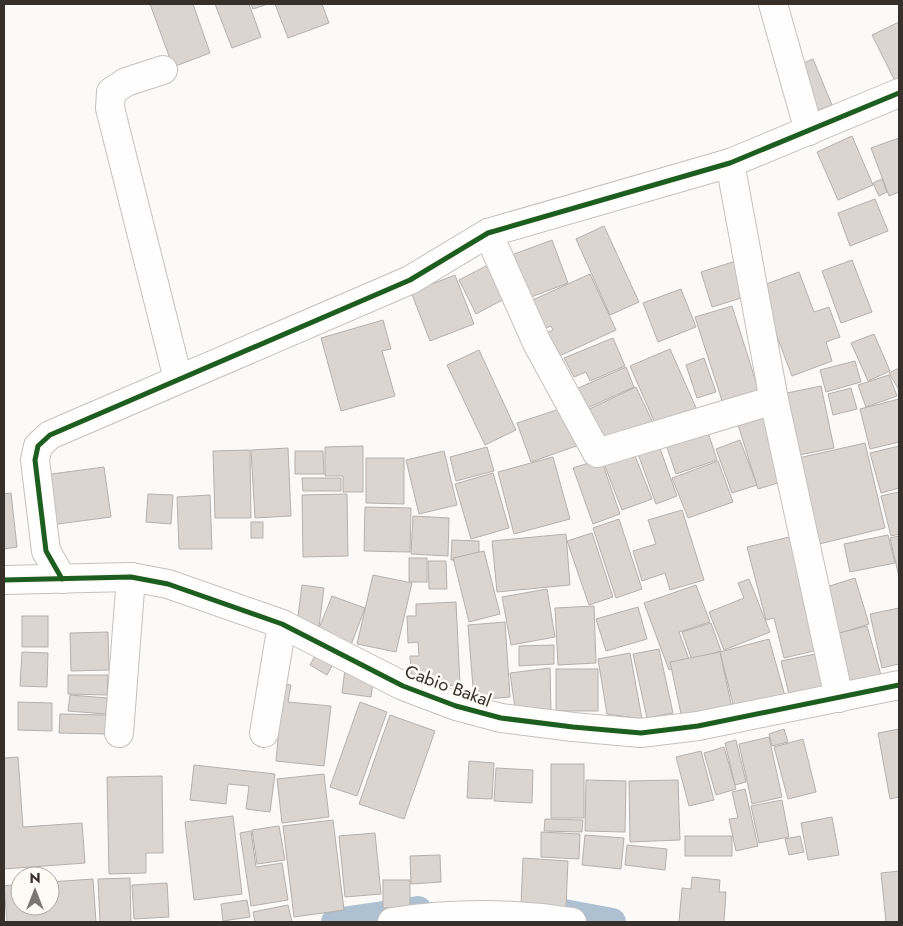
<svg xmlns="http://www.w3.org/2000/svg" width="903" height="926" viewBox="0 0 903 926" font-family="Jost,sans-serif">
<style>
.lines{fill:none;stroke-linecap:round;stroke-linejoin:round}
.canal{stroke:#adc1d3;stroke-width:28}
.building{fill:#dad5d1;stroke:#b5b0ad}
.minor-casing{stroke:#c5c0bd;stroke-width:30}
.minor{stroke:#fffefe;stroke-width:28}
.cycleway-casing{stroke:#fefaf6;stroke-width:8}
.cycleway{stroke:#1b5e20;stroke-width:5}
.labels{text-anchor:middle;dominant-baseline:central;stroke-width:5;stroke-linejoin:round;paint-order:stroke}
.street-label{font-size:18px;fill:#372f29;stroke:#fefaf6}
</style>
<rect width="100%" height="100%" fill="#fcfaf8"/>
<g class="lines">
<!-- canal -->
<g class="canal">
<path d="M548,910L612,922"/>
<path d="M335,922L418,910"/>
</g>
</g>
<!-- building -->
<g class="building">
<path d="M150,4H193L210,53L173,67Z"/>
<path d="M215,4H249L261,37L232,48Z"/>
<path d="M251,4H268L253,9Z"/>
<path d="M275,4H322L329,23L288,38Z"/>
<path d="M899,22V82L896,83L872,35Z"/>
<path d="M813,59L832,105L811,113L792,68Z"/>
<path d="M852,136L873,185L838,200L817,152Z"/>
<path d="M899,138V192L889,196L871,148Z"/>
<path d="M882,179L887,192L879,196L873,183Z"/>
<path d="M875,199L888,231L850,246L838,213Z"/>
<path d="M604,226L639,302L610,315L576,239Z"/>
<path d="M552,240L568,283L526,299L509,256Z"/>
<path d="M739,260L751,295L712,307L701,272Z"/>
<path d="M852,260L872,312L841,323L822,271Z"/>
<path d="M492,263L510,296L476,314L459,280Z"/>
<path d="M799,272L814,312L829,307L840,337L826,342L832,361L792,376L758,287Z"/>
<path d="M590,274L616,330L555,358L544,334L553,330L551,326L538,331L526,303Z"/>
<path d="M455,275L474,324L430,341L411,292Z"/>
<path d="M681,289L696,327L658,342L643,303Z"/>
<path d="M732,306L761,398L725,410L695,317Z"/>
<path d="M383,320L391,349L382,351L395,396L341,411L321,338Z"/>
<path d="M874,334L890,371L868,381L851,343Z"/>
<path d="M613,338L625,366L590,381L586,372L574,377L564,358Z"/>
<path d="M670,349L697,410L657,428L630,366Z"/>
<path d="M479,350L516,430L485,445L447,365Z"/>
<path d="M704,358L716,392L697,398L686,365Z"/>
<path d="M855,361L861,382L826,392L820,370Z"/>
<path d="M626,367L634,387L585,409L576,389Z"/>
<path d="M899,368V390L889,373Z"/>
<path d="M889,375L897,396L866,407L858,385Z"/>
<path d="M821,386L834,448L794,456L782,394Z"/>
<path d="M636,387L653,423L600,448L583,412Z"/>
<path d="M851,388L857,409L833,415L828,394Z"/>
<path d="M899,399V442L870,449L860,409Z"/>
<path d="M569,406L582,444L531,462L517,423Z"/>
<path d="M766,409L788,480L758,489L736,418Z"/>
<path d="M705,423L717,460L676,474L663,436Z"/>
<path d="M657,440L677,496L656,504L636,448Z"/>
<path d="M740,440L757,485L732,493L716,449Z"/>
<path d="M865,443L885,528L815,545L794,459Z"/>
<path d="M363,446V492H343V476H325V447Z"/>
<path d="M899,446V488L881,493L870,453Z"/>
<path d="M487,447L494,471L456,481L450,457Z"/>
<path d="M288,448L291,516L255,518L251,450Z"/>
<path d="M632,448L652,499L622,510L602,459Z"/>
<path d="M250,450L251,518H215L213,451Z"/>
<path d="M295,451H323L324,474H295Z"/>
<path d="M444,451L457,505L419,514L406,460Z"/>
<path d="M553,457L570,519L514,534L498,472Z"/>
<path d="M366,458H404V504L366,503Z"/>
<path d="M601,459L620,514L593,524L573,468Z"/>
<path d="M718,461L733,502L688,518L672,478Z"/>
<path d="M104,467L111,517L50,525L44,475Z"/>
<path d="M493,473L509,528L471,539L455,484Z"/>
<path d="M302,478H341V491H303Z"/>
<path d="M899,492V534L891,536L881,496Z"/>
<path d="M11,493L17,547L4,549V494Z"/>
<path d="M148,494L173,495L171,524L146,522Z"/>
<path d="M347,494L348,556L303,557L302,495Z"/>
<path d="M210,495L212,549H179L177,497Z"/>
<path d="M365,507L411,508L410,552L364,551Z"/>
<path d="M682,510L704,580L670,590L665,573L642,581L633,551L656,544L648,520Z"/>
<path d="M413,516L449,518L448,556L411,554Z"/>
<path d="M619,519L642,589L616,598L593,528Z"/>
<rect x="251" y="522" width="12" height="16"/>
<path d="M592,533L613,597L589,605L567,541Z"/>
<path d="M566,534L570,585L497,592L492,541Z"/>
<path d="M798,535L826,648L784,658L774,618L766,620L747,547Z"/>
<path d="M888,535L895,563L850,572L844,544Z"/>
<path d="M899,536V577L890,538Z"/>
<path d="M452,540L479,541V561L451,560Z"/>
<path d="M484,551L500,614L469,622L453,558Z"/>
<rect x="409" y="558" width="18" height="24"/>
<path d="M428,561H446L447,589H429Z"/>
<path d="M373,575L412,583L396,652L357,644Z"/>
<path d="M855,578L869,624L834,635L820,589Z"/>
<path d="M749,579L770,632L724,650L709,612L744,598L738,583Z"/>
<path d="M302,585L324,588L319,627L297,624Z"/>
<path d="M696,585L710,622L679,632L690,662L669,670L644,603Z"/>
<path d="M547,589L555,637L511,645L502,597Z"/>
<path d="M332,596L365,608L351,645L317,633Z"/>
<path d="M456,602L460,685L412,687L410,656H419L418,642L408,643L407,616H416V604Z"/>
<path d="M594,606L596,663L558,665L555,608Z"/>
<path d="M638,607L647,639L606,651L596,619Z"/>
<path d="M899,608V664L882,668L870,614Z"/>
<rect x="22" y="616" width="26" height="31"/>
<path d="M505,622L510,697L474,700L468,625Z"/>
<path d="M711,623L721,651L692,660L682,632Z"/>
<path d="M867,626L883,682L845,688L831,635Z"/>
<path d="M108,632L109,670L71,671L70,633Z"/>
<path d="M769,639L787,703L735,712L720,652Z"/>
<path d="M554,645V664L519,666V646Z"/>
<path d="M659,649L673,713L647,718L633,654Z"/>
<path d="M22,652L48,653L47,687L20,686Z"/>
<path d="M720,652L733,713L683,723L670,662Z"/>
<path d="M825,652L833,693L791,703L781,661Z"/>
<path d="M630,653L642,719L607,714L598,659Z"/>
<path d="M316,654L333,664L327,675L310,665Z"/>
<path d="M550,668L551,712L515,708L510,673Z"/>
<path d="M345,669L374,673L371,697L342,693Z"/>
<rect x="556" y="669" width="42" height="42"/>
<path d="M68,675H108L107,695L68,694Z"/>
<path d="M275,683L291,685L288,702L331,706L324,766L276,761L279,727L270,726Z"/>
<path d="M70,695L107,698L106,714L68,711Z"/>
<path d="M18,702L52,703V731L18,730Z"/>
<path d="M360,702L387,712L357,796L330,787Z"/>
<path d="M60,714L107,715V734L59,733Z"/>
<path d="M390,715L435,731L404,819L359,804Z"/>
<path d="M784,729L788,742L772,746L769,734Z"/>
<path d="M899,729V797L890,799L878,733Z"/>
<path d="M769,737L782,797L752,804L739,744Z"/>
<path d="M803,739L816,792L788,799L774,747Z"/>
<path d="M736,740L746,782L735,785L725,743Z"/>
<path d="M724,747L736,789L716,795L704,753Z"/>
<path d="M701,751L714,800L689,806L676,757Z"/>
<path d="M18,757L23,827L82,823L85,863L4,869V758Z"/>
<path d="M469,761L494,763L492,799L467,798Z"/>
<rect x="551" y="764" width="33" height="54"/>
<path d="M194,765L275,774L270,812L246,809L249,786L228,784L226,804L190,800Z"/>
<path d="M496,768L533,770L532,803L494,801Z"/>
<path d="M324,774L329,817L282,823L277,779Z"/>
<path d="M162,776L163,853H146V873L109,874L107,777Z"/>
<path d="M586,780L626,781L625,832L585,831Z"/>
<path d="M678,780L680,840L630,842L629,781Z"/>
<path d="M745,789L758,846L736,851L729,819L738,818L732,792Z"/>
<path d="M782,800L789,837L759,843L751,806Z"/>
<path d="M233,816L242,894L194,900L185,822Z"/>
<path d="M832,817L839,855L808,860L801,823Z"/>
<path d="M545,819L583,820L582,832L544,831Z"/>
<path d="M333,820L344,910L294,917L283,826Z"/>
<path d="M279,826L285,860L257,864L252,830Z"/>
<path d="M251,831L256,867L282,863L288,900L251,906L240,833Z"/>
<path d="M541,832L580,834L579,859L541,857Z"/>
<path d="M375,833L381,894L345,897L339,836Z"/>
<path d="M585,835L624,838L621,869L582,865Z"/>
<rect x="685" y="836" width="47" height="20"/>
<path d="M800,836L804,852L789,855L785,839Z"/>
<path d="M627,845L667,849L665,870L625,865Z"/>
<path d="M440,855L441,882L411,884L410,856Z"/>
<path d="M523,858L568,861L566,908L521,905Z"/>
<path d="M899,871V922H886L881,873Z"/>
<path d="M692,877L720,880L719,892H726L724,922H679L682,888L691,889Z"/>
<path d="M130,878L131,922H100L98,879Z"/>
<path d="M93,879L96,922H7L4,886L20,884V906H50V882Z"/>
<rect x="383" y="880" width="27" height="28"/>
<path d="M167,883L169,917L134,919L132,885Z"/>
<path d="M247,900L250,917L223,921L221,904Z"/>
<path d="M288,905L292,922H255L253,912Z"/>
</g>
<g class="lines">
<defs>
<g id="minor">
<path d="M773,4L809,131"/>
<path d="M163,70L126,82L111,92L110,108L178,379"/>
<path d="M730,163L774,400L839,698"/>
<path d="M488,233L537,343L597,453L774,400"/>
<path d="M62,579L46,551L35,460L38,446L50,435L410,280L488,233L730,163L899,93"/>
<path d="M4,580L131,577L168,584L282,624L403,686L456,706L501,718L573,727L641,733L698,726L899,685"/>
<path d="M119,733L131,577"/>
<path d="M264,733L282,624"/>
<path d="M392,922C450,913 514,913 572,922"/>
</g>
</defs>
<!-- minor casing -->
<use href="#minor" class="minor-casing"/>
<!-- minor -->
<use href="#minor" class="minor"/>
<defs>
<g id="cycleway">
<path d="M62,579L46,551L35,460L38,446L50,435L410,280L488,233L730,163L899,93"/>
<path d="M4,580L131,577L168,584L282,624L403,686L456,706L501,718L573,727L641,733L698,726L899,685"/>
</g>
</defs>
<!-- cycleway casing -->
<use href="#cycleway" class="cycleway-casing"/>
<!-- cycleway -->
<use href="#cycleway" class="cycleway"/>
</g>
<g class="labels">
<!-- street labels -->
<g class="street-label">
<text transform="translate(448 686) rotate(20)">Cabio Bakal</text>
</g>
</g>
<!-- border -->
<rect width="903" height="926" fill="none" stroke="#372f29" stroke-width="10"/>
<!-- north arrow -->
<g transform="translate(35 891)"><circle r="24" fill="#fefaf6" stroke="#aea9a4"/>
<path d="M0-4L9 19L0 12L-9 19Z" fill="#7c7671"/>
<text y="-8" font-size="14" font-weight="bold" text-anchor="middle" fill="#372f29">N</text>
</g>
</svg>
